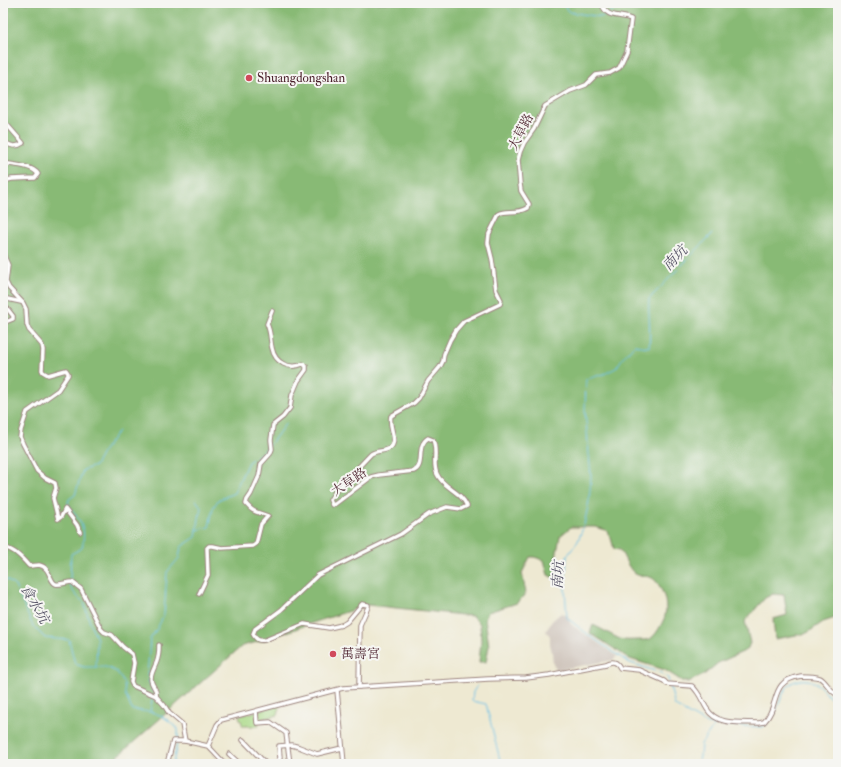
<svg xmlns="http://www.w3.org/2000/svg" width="841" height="767" viewBox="0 0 841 767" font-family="'IM FELL Double Pica','Noto Serif TC',serif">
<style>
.industrial{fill:#cdc2b9}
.green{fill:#abda88;stroke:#7a7c5a}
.forest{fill:#88ba74;stroke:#696c50}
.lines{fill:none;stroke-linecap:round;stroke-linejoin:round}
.stream{stroke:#6cc2e9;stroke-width:1}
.minor-casing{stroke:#9c847e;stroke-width:5.5}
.minor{stroke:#fff;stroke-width:3.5}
.poi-dot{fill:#d1495b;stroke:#f6f6f2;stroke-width:1.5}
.labels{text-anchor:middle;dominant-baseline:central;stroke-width:4;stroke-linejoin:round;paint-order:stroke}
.poi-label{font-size:13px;fill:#4a1f2b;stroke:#f6f6f2;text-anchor:start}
.street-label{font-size:13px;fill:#4a1f2b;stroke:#f6f6f2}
.water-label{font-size:14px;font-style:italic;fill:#545064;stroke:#f6f6f2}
</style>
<rect width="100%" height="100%" fill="#f6f6f2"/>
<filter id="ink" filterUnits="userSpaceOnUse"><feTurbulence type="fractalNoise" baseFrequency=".025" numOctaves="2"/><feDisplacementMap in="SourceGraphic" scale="8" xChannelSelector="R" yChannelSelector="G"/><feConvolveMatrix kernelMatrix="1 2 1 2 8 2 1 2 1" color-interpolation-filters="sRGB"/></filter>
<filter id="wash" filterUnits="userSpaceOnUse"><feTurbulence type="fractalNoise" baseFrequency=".012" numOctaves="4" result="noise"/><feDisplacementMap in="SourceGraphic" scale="16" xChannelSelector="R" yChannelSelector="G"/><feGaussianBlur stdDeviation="0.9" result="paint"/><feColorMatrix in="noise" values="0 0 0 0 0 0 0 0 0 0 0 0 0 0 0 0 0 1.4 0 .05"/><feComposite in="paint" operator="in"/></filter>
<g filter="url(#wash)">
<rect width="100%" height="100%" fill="#eee9d2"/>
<!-- industrial -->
<path class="industrial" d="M561,613L568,616L570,623L573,626L617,656L613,660L557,670L553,664L552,652L550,644V636L546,631L552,621Z"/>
<!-- green -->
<path class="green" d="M280,705L278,715L257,720L259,726H243L239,716Z"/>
<!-- forest -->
<path class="forest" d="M3,3H838V617L823,622L807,633L775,639L773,619L787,615L784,595L773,594L765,598L745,621L750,643L747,650L718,663L705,674L688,682L682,681L665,670L630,659L590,633L593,625C602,629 611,635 620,639C625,641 633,640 638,640C642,640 647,640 650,639C656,635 660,627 663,621C668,612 666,598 661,589C652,570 643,580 634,573C627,566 625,558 620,550L614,549L611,538L606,530L595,527H571L560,536L555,563L558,576L554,578L548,575L544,560L534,557H530L522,573L526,593L517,603L488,612L485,618L489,646L486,662H479L481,641L480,624L472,616L368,605L309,624L265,640L242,646L109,764H3Z"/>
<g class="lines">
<!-- stream -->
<g class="stream">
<path d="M562,3L569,12L602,17L608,14"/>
<path d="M610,12L615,10L619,3"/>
<path d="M3,215L7,210"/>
<path d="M272,442L286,423"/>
<path d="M196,500L201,507L197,530"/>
<path d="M3,580H7L15,586L33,626L45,638L69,640L75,664L84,667H106L117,672L124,683L125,694L132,710C155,712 160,712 178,729V740"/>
<path d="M70,581L71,554L82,548C87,527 80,521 68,504L69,499L75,495L83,470L95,466L102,453L118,431"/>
<path d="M70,584C72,592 78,598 84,602L90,623L97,639L96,667"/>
<path d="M669,683L668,678L661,673L628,662L590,636L567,618L565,589L567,556L578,541L584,525L589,501L591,477L585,410L586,379L604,374L616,368L622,359L634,345L649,347C651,331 648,315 649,299L712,234"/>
<path d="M477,686L473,692L472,701L486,704L501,764"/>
<path d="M670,686L675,706L707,724L763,727C766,724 771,720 773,716C778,707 781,696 787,687C790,683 795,681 800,680C815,678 822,688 830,698L838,699"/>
<path d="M153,692L147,677L150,639L157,629L164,615L167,572L179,558L181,547L196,537L197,530L209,527L213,508L218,500L234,493L248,462L263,452L270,444"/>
<path d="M150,712L153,695"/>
<path d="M173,764L177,743"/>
<path d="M697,764L700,757L701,744L715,725"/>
</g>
</g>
</g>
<g filter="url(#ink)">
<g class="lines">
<defs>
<g id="minor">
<path d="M3,120L23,143C16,148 10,146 3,141"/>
<path d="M3,163C13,165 32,165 38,174L35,178L12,179L3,181"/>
<path d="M3,242L4,256L8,265L6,282L9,288L23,303L26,309L27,325L29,330L42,345L43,350L42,370L43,372L48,375L66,370L68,373V375L58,390L27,412L21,430L20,437L23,444L37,471L45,478L55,483L56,488L53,498L58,519L61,517L65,509L77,525L80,532"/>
<path d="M3,298L21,302"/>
<path d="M3,303L13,316V319L3,323"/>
<path d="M3,548C12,547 24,560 29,566C32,566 36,565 39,565C51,567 49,582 56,584C60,585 68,582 72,582L81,589L101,629L104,632L112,635L123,647L132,654L134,663L131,682L133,686L156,696"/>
<path d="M199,594L208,575L207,548L209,546H213L222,548L253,546L256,544L261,524L268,516C257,511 256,515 246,504L247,500L251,494L259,476L261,464L270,454L272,449L271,440L273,425L283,417L290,408L292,395L298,381L306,370V366L303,364C289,370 275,363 272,348C270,340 271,332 267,324L272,311"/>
<path d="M159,645C159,649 159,654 158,657C157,665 151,671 151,679C151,686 158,689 156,696L164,705L169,713L182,724L185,741"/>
<path d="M359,687L360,625L368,607V605L362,604L347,622L342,625L329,628L304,624L265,640C259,641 256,640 253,634L255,629L281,610L318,575L401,534L429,514L447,507L461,509L467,506C461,491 443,488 437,474C432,463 438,451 433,440L428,438C415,446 426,465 414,471L379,475L371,477L335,504L332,505L330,500L335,492L371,454C377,450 384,452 390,448C399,441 388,427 391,416L414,403L419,398L428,381L440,367L443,361L444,354L450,340L456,330L464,321L500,304L501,300L496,290L492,259L488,243L489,234L499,214C507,209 516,215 528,208L529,204L521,191L520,184L518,160L520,152L524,143L534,129L545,106L570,91L586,85L596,75L610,73L619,68L627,51L631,19C617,13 608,20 601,3"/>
<path d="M337,690L344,764"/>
<path d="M256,711L257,723L270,722L286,733L290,764"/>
<path d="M243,740L266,764"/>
<path d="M208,746L217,725L221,720L343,688L488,679L526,678L549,675L606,664C612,661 617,661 620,668L639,670L664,681L667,684L692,686C699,692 702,701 707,709C717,726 741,722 759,723L764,722C781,705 768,681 801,676C806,676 815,676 820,678C827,682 830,692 838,695"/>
<path d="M229,754L240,764"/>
<path d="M167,764L173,741H185L208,746L225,764"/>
<path d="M276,764L280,758L279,746L292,745L299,747L317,754L342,748"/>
<path d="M837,764L838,763"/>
</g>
</defs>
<!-- minor casing -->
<use href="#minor" class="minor-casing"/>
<!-- minor -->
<use href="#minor" class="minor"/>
</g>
</g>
<!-- markers -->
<g class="poi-dot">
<circle cx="249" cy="78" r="4"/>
<circle cx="333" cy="654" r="4"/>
</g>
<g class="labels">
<!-- poi labels -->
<g class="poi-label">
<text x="257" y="78">Shuangdongshan</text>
<text x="341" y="654">萬壽宮</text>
</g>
<!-- street labels -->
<g class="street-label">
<text transform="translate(521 132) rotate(-63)">大草路</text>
<text transform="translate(349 482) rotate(-34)">大草路</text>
</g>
<!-- water labels -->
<g class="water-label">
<text transform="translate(675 258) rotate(-46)">南坑</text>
<text transform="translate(558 575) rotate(-87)">南坑</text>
<text transform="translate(35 604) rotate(60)">食水坑</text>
</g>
</g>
<!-- margin -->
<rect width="841" height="767" fill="none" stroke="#f6f6f2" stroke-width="16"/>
</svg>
